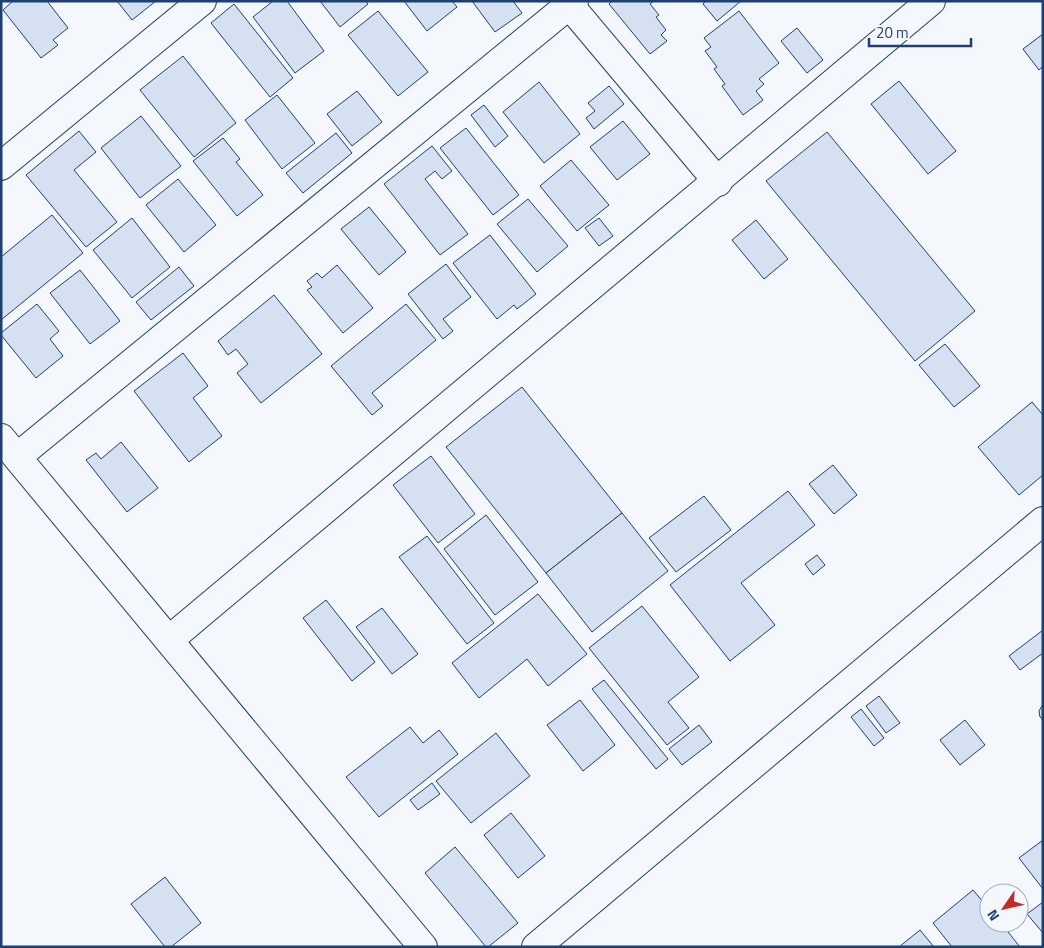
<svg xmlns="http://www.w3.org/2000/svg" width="1044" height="948" viewBox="0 0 1044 948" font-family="'Titillium Web',sans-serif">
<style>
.building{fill:#d5e0f0;stroke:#1d3f73}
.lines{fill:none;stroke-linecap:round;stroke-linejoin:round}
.street-casing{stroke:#1d3f73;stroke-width:30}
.street{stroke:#f4f7fb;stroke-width:28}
</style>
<rect width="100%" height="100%" fill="#f4f7fb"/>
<!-- building -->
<g class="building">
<path d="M13,1H47L68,28L53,40L58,45L41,58L3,10Z"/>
<path d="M117,1H156L132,20Z"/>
<path d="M273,1H287L324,51L295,73L253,17Z"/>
<path d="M320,1H366L368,4L340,27Z"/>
<path d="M404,1H452L457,7L427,31Z"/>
<path d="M472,1H513L522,13L495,32Z"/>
<path d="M612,1H654L650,4L659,15L656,17L666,30L661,35L667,41L650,54L609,4Z"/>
<path d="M706,1H741L717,21L703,4Z"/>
<path d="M234,4L293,78L270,97L211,23Z"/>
<path d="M378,11L428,72L398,96L348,35Z"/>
<path d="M739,11L779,63L759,79L764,84L756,91L763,100L743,115L722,86L725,84L714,69L717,67L705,51L711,47L704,38Z"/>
<path d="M797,28L823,60L807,73L781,41Z"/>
<path d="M1043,34V66L1039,70L1023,49Z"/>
<path d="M183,56L236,123L194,157L140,90Z"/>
<path d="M899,81L956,151L928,174L871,104Z"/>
<path d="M539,82L580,134L544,163L503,112Z"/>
<path d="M609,86L624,104L594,129L586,118L595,111L588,103Z"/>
<path d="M357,91L382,122L352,146L327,114Z"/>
<path d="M277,95L315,143L282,169L245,120Z"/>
<path d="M484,105L508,136L495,147L471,115Z"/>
<path d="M141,116L181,166L140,198L101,148Z"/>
<path d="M623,121L650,154L617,180L590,147Z"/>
<path d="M466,128L519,195L493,215L440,148Z"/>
<path d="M79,131L96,152L74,170L117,222L86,247L26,175Z"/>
<path d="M827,132L975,311L915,361L766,181Z"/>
<path d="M336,133L352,153L303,193L286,173Z"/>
<path d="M223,138L240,159L236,162L263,195L237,216L193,161Z"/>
<path d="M432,146L452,171L442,179L435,171L425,179L468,234L440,255L384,184Z"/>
<path d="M571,160L609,205L577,231L540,186Z"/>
<path d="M178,179L216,225L184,252L146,205Z"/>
<path d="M528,199L568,246L537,272L497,224Z"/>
<path d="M369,207L406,252L379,275L341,229Z"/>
<path d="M52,215L83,253L1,320V257Z"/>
<path d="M132,218L170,267L132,298L93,250Z"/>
<path d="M599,218L613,236L599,246L585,228Z"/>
<path d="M756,220L788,259L764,279L732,240Z"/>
<path d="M490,235L536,294L517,309L514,305L497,319L453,263Z"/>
<path d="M446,264L471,297L443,319L453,331L443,339L408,294Z"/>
<path d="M337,265L373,308L343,333L307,290L312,287L307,281L317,273L322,278Z"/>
<path d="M179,267L194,286L151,320L136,302Z"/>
<path d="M80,270L120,321L90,344L50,293Z"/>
<path d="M274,295L322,354L261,403L237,373L248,364L236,349L228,355L218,341Z"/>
<path d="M37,304L59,331L50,339L63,356L36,378L1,335V333Z"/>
<path d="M406,304L436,340L372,393L383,406L372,415L331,366Z"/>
<path d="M945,344L980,386L954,407L919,365Z"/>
<path d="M183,353L208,386L193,398L222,436L189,462L134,391Z"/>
<path d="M522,387L622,513L546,573L446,447Z"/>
<path d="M1032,402L1043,415V475L1019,495L978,447Z"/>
<path d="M121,442L158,488L127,512L86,460L96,453L101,459Z"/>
<path d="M431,456L475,514L438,543L393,485Z"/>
<path d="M833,465L857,495L834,514L809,484Z"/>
<path d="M788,491L815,525L741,583L775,625L730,661L670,585Z"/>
<path d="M704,496L731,530L676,572L649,538Z"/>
<path d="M622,513L668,571L592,632L546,573Z"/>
<path d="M486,515L538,582L495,615L444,549Z"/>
<path d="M427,536L494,623L467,644L399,557Z"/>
<path d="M817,555L825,565L813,575L805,564Z"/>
<path d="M538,594L587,654L548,686L527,659L479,698L452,663Z"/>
<path d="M326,600L375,662L352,681L303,618Z"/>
<path d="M642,606L699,677L668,702L689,728L667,745L589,648Z"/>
<path d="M382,608L418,654L392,674L356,627Z"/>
<path d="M1043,630V653L1020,670L1009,656Z"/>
<path d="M604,680L668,759L656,769L592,689Z"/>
<path d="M879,696L900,723L886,733L866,706Z"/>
<path d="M580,700L615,745L583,771L547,725Z"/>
<path d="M1043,704V720L1040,717L1039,711Z"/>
<path d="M861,709L884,738L874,746L851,717Z"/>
<path d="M965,720L985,745L960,765L940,740Z"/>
<path d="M699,725L712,742L682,765L669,749Z"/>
<path d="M410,727L423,743L439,730L458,754L379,817L346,777Z"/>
<path d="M496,733L530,776L471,823L436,781Z"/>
<path d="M432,783L440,794L418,810L410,800Z"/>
<path d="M511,813L545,856L518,878L484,835Z"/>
<path d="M1043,840V889L1019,858Z"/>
<path d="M455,847L518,923L488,947H486L425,873Z"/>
<path d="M165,877L201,923L171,947H165L131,904Z"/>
<path d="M973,890L989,909V923H1001L1020,947H952L933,923Z"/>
<path d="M1043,902V933L1027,914Z"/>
<path d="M920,930L934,947H899Z"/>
</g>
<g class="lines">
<defs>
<g id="street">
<path d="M566,1L718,182"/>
<path d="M1,166L202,1"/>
<path d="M1,438L423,947"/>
<path d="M17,457L574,1"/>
<path d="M169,640L931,1"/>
<path d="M536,947L1043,521"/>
</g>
</defs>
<!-- street casing -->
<use href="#street" class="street-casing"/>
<!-- street -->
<use href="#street" class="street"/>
</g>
<!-- border -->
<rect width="1044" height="948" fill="none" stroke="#1d3f73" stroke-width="5"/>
<!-- north arrow -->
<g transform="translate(1004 908) rotate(236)"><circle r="24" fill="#f4f7fb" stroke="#9eadc5"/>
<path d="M0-4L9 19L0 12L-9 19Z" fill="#c62828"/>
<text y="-8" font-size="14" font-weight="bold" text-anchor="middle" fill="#1d3f73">N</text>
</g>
<!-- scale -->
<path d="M869 38v8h102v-8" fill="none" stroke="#1d3f73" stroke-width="2.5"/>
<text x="876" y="38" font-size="15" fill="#1d3f73" stroke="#f4f7fb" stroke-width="4" paint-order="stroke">20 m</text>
</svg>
